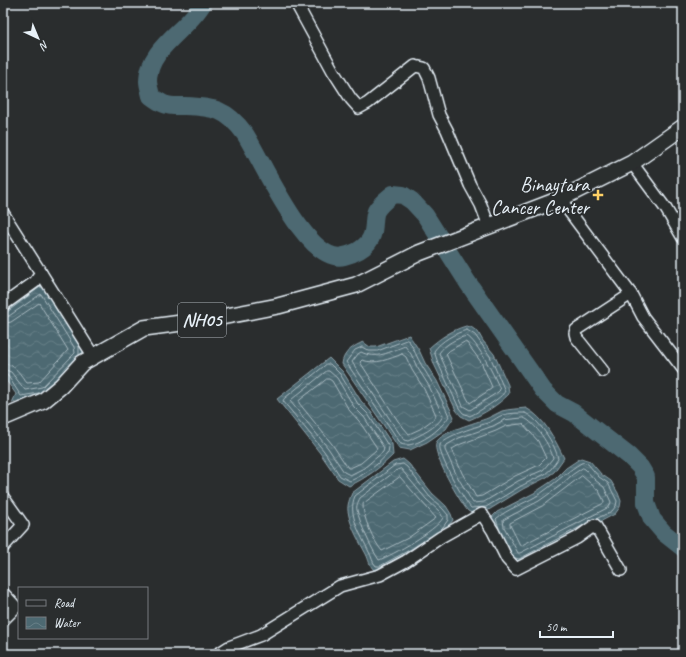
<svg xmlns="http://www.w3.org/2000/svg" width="686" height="657" viewBox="0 0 686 657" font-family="Caveat,sans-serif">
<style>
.water{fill:url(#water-waves);stroke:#8b9fa8}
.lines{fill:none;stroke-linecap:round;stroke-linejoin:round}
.shore{stroke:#aabbc2;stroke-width:1}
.river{stroke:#4d6972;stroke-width:18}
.minor-casing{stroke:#e8f1f8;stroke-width:14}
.major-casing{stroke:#e8f1f8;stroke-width:18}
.minor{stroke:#2a2d2e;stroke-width:11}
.major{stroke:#2a2d2e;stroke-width:15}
.poi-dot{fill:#ffd166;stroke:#2a2d2e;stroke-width:1.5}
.labels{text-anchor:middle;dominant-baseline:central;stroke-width:4;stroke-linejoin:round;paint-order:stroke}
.shield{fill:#2a2d2e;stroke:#afb6bb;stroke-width:1}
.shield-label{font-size:19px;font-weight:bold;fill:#e8f1f8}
.poi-label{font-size:20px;fill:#e8f1f8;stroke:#2a2d2e;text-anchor:end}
</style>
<defs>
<pattern id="water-waves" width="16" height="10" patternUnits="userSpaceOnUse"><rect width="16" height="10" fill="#4d6972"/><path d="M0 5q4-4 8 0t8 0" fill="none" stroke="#677f87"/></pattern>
</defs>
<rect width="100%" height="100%" fill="#2a2d2e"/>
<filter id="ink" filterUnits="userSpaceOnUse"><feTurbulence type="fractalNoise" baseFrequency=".025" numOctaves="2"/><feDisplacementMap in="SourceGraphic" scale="8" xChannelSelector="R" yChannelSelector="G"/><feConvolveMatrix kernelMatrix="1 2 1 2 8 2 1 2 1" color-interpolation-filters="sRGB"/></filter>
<g filter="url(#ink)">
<!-- water -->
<g class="water">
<path d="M41,282L83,344L84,354L46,396L19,401L12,403L16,394L3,376V310Z"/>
<path d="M466,326L471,327L478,332L483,341L494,354L508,385L509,394C498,405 484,414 469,420L461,416L456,410L434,364L429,348C440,338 452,330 466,326Z"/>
<path d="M409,335L419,350L425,363L437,381L454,417L446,429L427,442L410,450L399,448L342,364C343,352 354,346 363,342L370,347H376Z"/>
<path d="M329,358L343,372L361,401L371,412L392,444L393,455C380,468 366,478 349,486L338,479L320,453L277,399Z"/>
<path d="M526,408C545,418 555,440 564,458L554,472L547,477L523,489L487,511L472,513L468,511C460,502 432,454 436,443C441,431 476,423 488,418C493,416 497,413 502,411C509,409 518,409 526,408Z"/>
<path d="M581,458L590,461L601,474L611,481L618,493L621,501L620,507L615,514L611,516L520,564L514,563L495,530L492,517L497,512L534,493L555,479L566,468Z"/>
<path d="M403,459L409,464L432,493L446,506L451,514L453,520L443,533L381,570H374C369,565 369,560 366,554C359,541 350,526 348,511C347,505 350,498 352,493L393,462Z"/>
</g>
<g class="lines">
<!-- shore -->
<g class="shore">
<path d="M55,307L79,345V355"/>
<path d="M3,313L7,312L40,287H42"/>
<path d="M3,318L9,316L41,294L74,347L75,353L42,387L25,390L11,372L3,369"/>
<path d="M3,324L11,322L39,303L68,350L39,382L27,383C20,375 16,364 3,363"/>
<path d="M467,330L475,335L490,356L505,391C502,398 478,412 470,416L463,413L459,408L438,363L434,351C441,341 455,333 467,330Z"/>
<path d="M467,336C477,341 496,378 500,390L498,392L470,410L463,406L439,353C445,344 457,338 467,336Z"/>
<path d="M407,340L409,341C414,349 417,358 422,366C432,382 442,399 449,416C443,428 415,450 401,444L346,362L355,350L362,347L369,351H377Z"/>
<path d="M465,342L467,343L481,362L492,387L491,389L470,403L467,398L446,354L449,351Z"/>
<path d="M405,346L411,354L417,367L429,386L443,416C437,428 420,435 408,441L404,440L393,424L352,362L358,354L361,352C377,360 389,352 405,346Z"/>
<path d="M402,354L406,357L412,370L424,389L436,415L435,418L420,429L409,434L398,421L360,362L362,360C376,365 389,359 402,354Z"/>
<path d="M327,364H330L340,374L358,404L368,414L389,447L388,453C378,465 364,475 350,481L340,476L324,451L283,401L284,399Z"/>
<path d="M327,371H329L337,378L354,407L364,417L384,448L383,452L364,468L350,475L344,472L328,448L290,401L291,400Z"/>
<path d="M3,374L8,376L21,396L39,393"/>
<path d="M327,379H329L332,381L349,410L359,421L377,448L376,450L361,463L350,468H348L332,444L299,403V401Z"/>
<path d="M525,413C538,418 556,445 558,459L551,469L545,474L521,486L486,507L471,508C464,500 437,454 440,445C443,436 480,426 490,422C494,420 499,416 503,415C510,413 518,413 525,413Z"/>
<path d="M524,418C535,422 551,447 553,458L543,470L518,481L484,502L473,503L457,476L445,450V446L459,438L493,426L504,420Z"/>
<path d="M523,424L538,441L546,458L539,465L515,476L482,496L476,497L462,473L452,449L461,444L496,431L506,426Z"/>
<path d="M583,468L585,469L595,480L604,487L611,502L609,507L520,553H518L504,527L503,520L539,501L560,486L572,475Z"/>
<path d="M401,469L426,499L440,512L443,518C435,531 393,555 379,560C371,548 360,524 357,510C356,506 358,502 360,498L397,470Z"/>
<path d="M582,476L599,491L604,501V503L522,545H520L510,525V523L542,506Z"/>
<path d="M400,477L436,518L408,538L382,551C374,542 362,516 363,504Z"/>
<path d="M499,528L496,519L497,518C508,509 523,504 535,497C552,487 565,472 583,462L588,464L599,477L608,483L617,501L616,506L612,511L596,519"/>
<path d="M435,534L413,548L380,566H376C372,562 372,557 369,552C361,535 347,514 355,496L395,465L403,464L407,467L429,496L443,509L448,515V520L443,527L439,531"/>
<path d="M515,558L519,559L582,526"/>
</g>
<!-- river -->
<path class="river" d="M203,3C188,30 148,48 148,81C148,85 150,91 151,96C155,99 159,102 164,104C171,107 178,106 185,106C214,107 227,109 245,134C262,160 307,266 344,256C356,253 368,247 372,235C375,227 373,218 376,211C380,204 387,199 393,194L403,195L412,201L425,215L468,283L543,390L557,404L574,413L629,456L640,467L646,477V503L652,519L664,533L683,548"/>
<defs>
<g id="minor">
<path d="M296,3L333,71L351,99L359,108L368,103L415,66L424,68L429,78L439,115L447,130L470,185L481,205L489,226"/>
<path d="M632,163L666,209L683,238"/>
<path d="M560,199L631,294L643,317L683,369"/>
<path d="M3,213L41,273"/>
<path d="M3,305L35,282L41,273L94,357"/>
<path d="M603,371L576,337L575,333L576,330L631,294"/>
<path d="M3,497L23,525L3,547"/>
<path d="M3,593L16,607L3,620"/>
<path d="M218,654L229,647L261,635L340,586L380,575L406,561L441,537L482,514L493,531L507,559L516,569L577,538L595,525L621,570"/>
</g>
<path id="major" d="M3,418L43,401L61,386L82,363L144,328L211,319L278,306L356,285L419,253L560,199L632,163L683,127"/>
</defs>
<!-- minor casing -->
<use href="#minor" class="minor-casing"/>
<!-- major casing -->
<use href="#major" class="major-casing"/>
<!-- minor -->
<use href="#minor" class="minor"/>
<!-- major -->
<use href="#major" class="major"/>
</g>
</g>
<!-- markers -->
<path class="poi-dot" d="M596 189h4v4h4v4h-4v4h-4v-4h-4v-4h4z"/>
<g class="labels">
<!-- shield labels -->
<rect class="shield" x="178" y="303" width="48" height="34" rx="3"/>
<g class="shield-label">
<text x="202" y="320">NH05</text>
</g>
<!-- poi labels -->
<g class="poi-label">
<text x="589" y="184">Binaytara<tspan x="589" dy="23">Cancer Center</tspan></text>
</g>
</g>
<!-- margin -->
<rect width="686" height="657" fill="none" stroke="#2a2d2e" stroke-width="16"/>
<rect x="8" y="8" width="670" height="641" fill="none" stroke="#e8f1f8" stroke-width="1.5" filter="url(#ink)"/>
<!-- legend -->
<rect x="18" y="587" width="130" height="52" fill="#2a2d2e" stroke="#767b7f"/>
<rect x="26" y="600" width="20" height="6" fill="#2a2d2e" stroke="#767b7f"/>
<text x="54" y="607" font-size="12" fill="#e8f1f8">Road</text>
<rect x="26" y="617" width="20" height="12" fill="url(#water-waves)" stroke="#767b7f"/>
<text x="54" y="627" font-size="12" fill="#e8f1f8">Water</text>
<!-- north arrow -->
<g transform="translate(38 38) rotate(136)" stroke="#2a2d2e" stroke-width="3" paint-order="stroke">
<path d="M0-3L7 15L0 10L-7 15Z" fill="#e8f1f8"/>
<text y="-6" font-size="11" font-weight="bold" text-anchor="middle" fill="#e8f1f8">N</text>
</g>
<!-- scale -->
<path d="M540 631v6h73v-6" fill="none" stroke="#e8f1f8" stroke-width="2"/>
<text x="546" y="631" font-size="12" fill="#e8f1f8" stroke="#2a2d2e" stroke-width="3" paint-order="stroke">50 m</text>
</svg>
